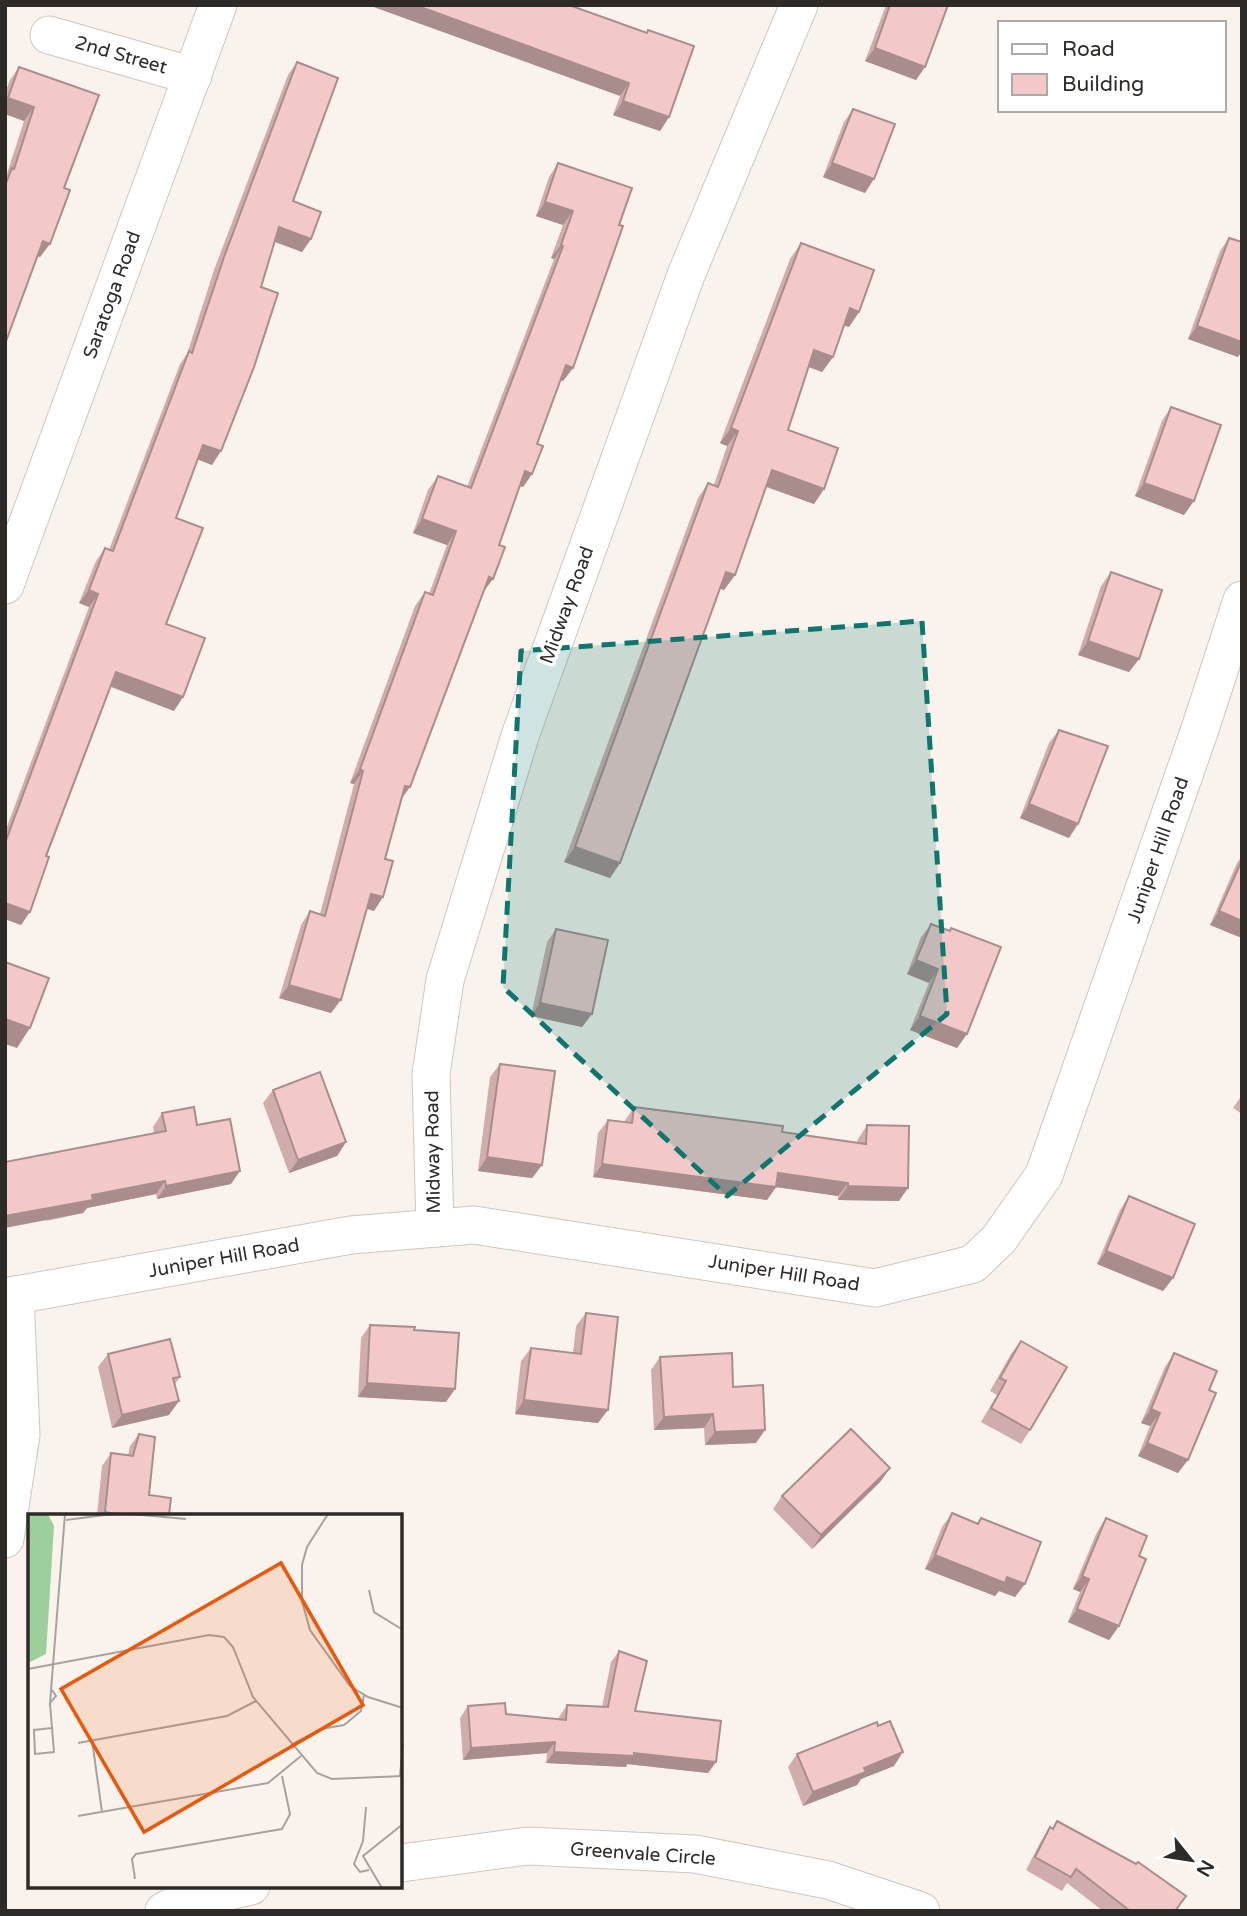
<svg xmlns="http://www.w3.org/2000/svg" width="1247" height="1916" viewBox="0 0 1247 1916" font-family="'Varela Round',sans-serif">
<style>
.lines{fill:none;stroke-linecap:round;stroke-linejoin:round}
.minor-casing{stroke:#cec6c1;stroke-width:39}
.minor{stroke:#fff;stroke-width:37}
.wall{fill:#d0adac}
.shaded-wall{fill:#a98d8c}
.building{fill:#f2c9c8;stroke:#a98d8c;stroke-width:2}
.marked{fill:#0f766e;fill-opacity:0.2;stroke:#0f766e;stroke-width:5;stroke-dasharray:14 9;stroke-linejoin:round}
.labels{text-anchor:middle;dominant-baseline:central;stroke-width:7;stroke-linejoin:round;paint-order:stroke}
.street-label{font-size:19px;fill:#2d2a28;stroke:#fff}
.inset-road{fill:none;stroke:#a8a29e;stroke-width:2}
.view{fill:#e8590c;fill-opacity:0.15;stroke:#e8590c;stroke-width:3.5}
.inset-edge{fill:none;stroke:#2d2a28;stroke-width:3.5}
</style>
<rect width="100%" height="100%" fill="#faf2ed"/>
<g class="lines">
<defs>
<g id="minor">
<path d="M49,35L193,76"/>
<path d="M5,585L218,5"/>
<path d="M435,1228L431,1074L445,980L520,736L686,275L799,5"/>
<path d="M5,1297L351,1235L474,1225L875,1288L973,1264L999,1239L1044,1175L1200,729L1242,600"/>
<path d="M5,1539L21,1435L15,1295"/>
<path d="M401,1863L528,1846L695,1854L828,1880L921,1911"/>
<path d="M164,1911L181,1902L251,1886"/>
</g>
</defs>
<!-- minor casing -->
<use href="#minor" class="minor-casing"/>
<!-- minor -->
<use href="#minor" class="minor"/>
</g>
<!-- wall -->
<g class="wall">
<path d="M886,5H948L916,80L865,61Z"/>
<path d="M648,30L669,117L660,131L613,115L620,96Z"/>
<path d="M297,62L293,201L311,239L302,252L275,242L261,287L212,465L198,459L176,518L166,624L174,711L111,687L21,925L5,919V832L89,607L79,603L96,561L105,548L109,550L180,364L187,354L214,270L288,75Z"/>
<path d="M19,67L64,188L40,257L37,256L5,343V178L7,174L24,121L5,114V93L10,80Z"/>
<path d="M853,109L865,193L823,177L844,122Z"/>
<path d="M558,163L632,188L573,368L563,381L561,380L537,444L532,474L523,487L520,486L499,545L493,579L483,592L402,798L385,859L374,911L367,909L331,1013L279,998L301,925L310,911L320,914L354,784L350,783L415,606L425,592L429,594L447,545L413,533L428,490L438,476L467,487L554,259L551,258L563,225L536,216L549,177Z"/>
<path d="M1229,238L1242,242V351L1238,357L1188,339L1220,251Z"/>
<path d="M801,243L859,312L849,327L844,325L833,357L822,372L808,367L788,430L824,489L814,504L766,487L735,575L724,590L720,588L620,863L610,878L564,862L698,498L708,483L714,485L727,446L720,443L790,259Z"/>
<path d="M1171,407L1184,515L1135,496L1162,421Z"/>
<path d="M1111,572L1139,659L1129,672L1078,655L1101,586Z"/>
<path d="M1059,730L1069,838L1020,818L1049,743Z"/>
<path d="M1242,856V938L1210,925L1237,863Z"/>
<path d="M931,924L949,931L951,928L967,1034L957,1048L910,1030L929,983L907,974L921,937Z"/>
<path d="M556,929L592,1014L582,1027L531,1016L547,942Z"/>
<path d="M500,1064L542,1165L532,1178L478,1171L490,1077Z"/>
<path d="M273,1090L346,1142L337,1156L289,1173L263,1103Z"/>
<path d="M1242,1095V1114L1233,1108Z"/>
<path d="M634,1107L782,1132L857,1143L858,1139L867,1125L899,1201L838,1200V1196L776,1187L767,1200L593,1177L598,1133L608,1120L624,1122Z"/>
<path d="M162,1113L197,1125L231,1184L157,1199L156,1194L87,1208L83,1213L46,1221L154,1133L153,1127Z"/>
<path d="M1129,1196L1173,1278L1163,1291L1097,1264L1120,1210Z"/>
<path d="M586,1313L598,1423L515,1414L521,1361L531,1348L573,1353L576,1326Z"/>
<path d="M370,1325L414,1330L446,1402L358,1397L361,1338Z"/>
<path d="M1021,1341L1030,1430L1021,1444L981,1422L997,1395L990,1391L1011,1354Z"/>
<path d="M1174,1353L1209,1390L1178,1473L1138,1456L1150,1426L1141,1423L1165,1367Z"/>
<path d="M108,1354L180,1377L175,1384L169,1415L112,1428L98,1367Z"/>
<path d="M660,1357L733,1387L756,1443L705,1445L704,1428L654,1430L651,1370Z"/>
<path d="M139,1434L149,1495L169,1515H97L102,1466L111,1453L128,1455L130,1446Z"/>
<path d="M890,1468L880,1482L812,1549L773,1509L782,1496Z"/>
<path d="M952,1513L977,1523L981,1518L1015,1597L999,1591L995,1596L925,1569L942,1527Z"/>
<path d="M1106,1518L1139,1556L1119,1626L1109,1640L1068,1622L1080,1592L1073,1589L1097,1532Z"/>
<path d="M619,1651L635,1711L716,1762L708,1773L627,1764L626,1767L546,1763L547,1753L463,1760L460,1718L468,1706L506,1714L559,1720V1717L567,1705L602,1707L611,1662Z"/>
<path d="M797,1754L894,1766L861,1779L857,1785L803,1806L788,1767Z"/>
<path d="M30,1793V1808L26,1798Z"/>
<path d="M1057,1821L1176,1911H1103L1067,1883L1062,1891L1026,1870L1041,1841L1050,1827L1052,1829Z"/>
</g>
<!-- shaded-wall -->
<g class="shaded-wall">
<path d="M368,5H415L629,83L620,96Z"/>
<path d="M875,48L925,67L916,80L865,61Z"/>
<path d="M8,98L34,107L24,121L5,114V102Z"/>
<path d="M623,101L669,117L660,131L613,115Z"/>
<path d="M832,163L874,179L865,193L823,177Z"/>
<path d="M545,202L573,211L563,225L536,216Z"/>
<path d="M279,227L311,239L302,252L270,240Z"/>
<path d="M43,241L50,244L40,257L34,254Z"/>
<path d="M561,245L563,246L554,259L551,258Z"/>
<path d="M850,308L859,312L849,327L840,324Z"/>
<path d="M1197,326L1242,342V351L1238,357L1188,339Z"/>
<path d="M814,350L833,357L822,372L804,365Z"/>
<path d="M566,365L573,368L563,381L557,379Z"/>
<path d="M731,428L738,431L727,446L720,443Z"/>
<path d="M203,445L221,451L212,465L194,458Z"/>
<path d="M772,470L824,489L814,504L762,485Z"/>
<path d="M525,471L532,474L523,487L516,485Z"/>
<path d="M1144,483L1194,501L1184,515L1135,496Z"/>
<path d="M422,519L456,531L447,545L413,533Z"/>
<path d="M726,572L735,575L724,590L716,587Z"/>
<path d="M489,577L493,579L483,592Z"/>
<path d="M89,590L98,594L89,607L79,603Z"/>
<path d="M1088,641L1139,659L1129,672L1078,655Z"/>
<path d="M116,672L183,697L174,711L107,685Z"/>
<path d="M360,769L363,771L354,784L350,783Z"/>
<path d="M405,786L410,787L400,801Z"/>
<path d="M1029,804L1078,824L1069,838L1020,818Z"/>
<path d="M575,847L620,863L610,878L564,862Z"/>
<path d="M371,894L383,897L374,911L362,907Z"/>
<path d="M5,903L30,912L21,925L5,919Z"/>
<path d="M1219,911L1242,921V938L1210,925Z"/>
<path d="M916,960L938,969L929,983L907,974Z"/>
<path d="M289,985L341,1000L331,1013L279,998Z"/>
<path d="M540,1003L592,1014L582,1027L531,1016Z"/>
<path d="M920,1016L967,1034L957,1048L910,1030Z"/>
<path d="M5,1019L30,1028L17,1048L5,1044Z"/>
<path d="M346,1142L337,1156L289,1173L298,1160Z"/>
<path d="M487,1157L542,1165L532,1178L478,1171Z"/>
<path d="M602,1164L778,1173L848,1183L838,1196L776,1187L767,1200L593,1177Z"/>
<path d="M240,1171L231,1184L157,1199L166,1186Z"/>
<path d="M165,1181L156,1194L87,1208L83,1213L5,1228V1216L92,1195Z"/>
<path d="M848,1186L908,1188L899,1201L838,1200Z"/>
<path d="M1106,1251L1173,1278L1163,1291L1097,1264Z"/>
<path d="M367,1383L455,1389L446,1402L358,1397Z"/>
<path d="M524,1400L608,1410L598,1423L515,1414Z"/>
<path d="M179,1401L169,1415L112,1428L122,1415Z"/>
<path d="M1151,1409L1160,1413L1150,1426L1141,1423Z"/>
<path d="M713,1414L704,1428L654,1430L664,1417Z"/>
<path d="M765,1430L756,1443L705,1445L715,1432Z"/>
<path d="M1147,1443L1188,1460L1178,1473L1138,1456Z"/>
<path d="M890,1468L880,1482L812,1549L821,1535Z"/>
<path d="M105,1512L116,1514L115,1515H103Z"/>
<path d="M935,1555L1007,1577L1025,1584L1015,1597L999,1591L995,1596L925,1569Z"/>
<path d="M1082,1576L1089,1579L1080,1592L1073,1589Z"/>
<path d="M1077,1609L1119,1626L1109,1640L1068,1622Z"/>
<path d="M555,1742L547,1753L463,1760L471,1748Z"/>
<path d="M554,1752L634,1753L716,1762L708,1773L627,1764L626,1767L546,1763Z"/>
<path d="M903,1752L894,1766L861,1779L857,1785L803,1806L813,1792L864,1768Z"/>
</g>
<!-- building -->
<g class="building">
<path d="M415,5H569L647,33L648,30L694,46L669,117L623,101L629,83Z"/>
<path d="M890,5H948L925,67L875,48Z"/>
<path d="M297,62L338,78L293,201L321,212L311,239L279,227L261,287L278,293L254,367L221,451L203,445L176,518L203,528L166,624L205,638L183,697L116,672L46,856L49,857L30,912L5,903V843L98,594L89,590L105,548L113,551L189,351L192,353L224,257Z"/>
<path d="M19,67L99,95L64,188L70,190L50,244L43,241L5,344V186L12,168L14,169L34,107L8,98Z"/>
<path d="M853,109L895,124L874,179L832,163Z"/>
<path d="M558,163L632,188L619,225L623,226L573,368L566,365L537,444L543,446L532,474L525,471L499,545L505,547L493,579L489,577L410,787L405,786L385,859L393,861L383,897L371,894L341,1000L289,985L310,911L325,916L363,771L360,769L425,592L433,595L456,531L422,519L438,476L471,488L563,246L561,245L573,211L545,202Z"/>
<path d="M1229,238L1242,242V342L1197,326Z"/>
<path d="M801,243L874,270L859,312L850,308L833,357L814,350L788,430L838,448L824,489L772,470L735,575L726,572L620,863L575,847L708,483L718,487L738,431L731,428Z"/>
<path d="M1171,407L1221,425L1194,501L1144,483Z"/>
<path d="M1111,572L1162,590L1139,659L1088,641Z"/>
<path d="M1059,730L1108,746L1078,824L1029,804Z"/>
<path d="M1242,860V921L1219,911Z"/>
<path d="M931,924L950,931L951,928L1001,947L967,1034L920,1016L938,969L916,960Z"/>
<path d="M556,929L608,940L592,1014L540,1003Z"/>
<path d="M5,962L49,978L30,1028L5,1019Z"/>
<path d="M500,1064L555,1071L542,1165L487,1157Z"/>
<path d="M320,1072L346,1142L298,1160L273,1090Z"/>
<path d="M194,1107L197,1125L230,1119L240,1171L166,1186L165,1181L92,1195L93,1200L5,1216V1162L166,1131L162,1113Z"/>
<path d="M634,1107L783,1126L782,1132L866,1144L867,1125L909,1126L908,1188L848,1186V1183L778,1173L776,1187L602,1164L608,1120L632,1123Z"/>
<path d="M1129,1196L1195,1224L1173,1278L1106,1251Z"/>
<path d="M586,1313L618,1317L608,1410L524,1400L531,1348L581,1354Z"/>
<path d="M370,1325L415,1327L414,1330L459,1333L455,1389L367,1383Z"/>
<path d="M170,1339L180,1377L173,1378L179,1401L122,1415L108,1354Z"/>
<path d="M1021,1341L1067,1367L1030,1430L991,1408L1006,1381L1000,1378Z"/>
<path d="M732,1353L733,1387L763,1385L765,1430L715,1432L713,1414L664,1417L660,1357Z"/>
<path d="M1174,1353L1217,1371L1209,1390L1216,1393L1188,1460L1147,1443L1160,1413L1151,1409Z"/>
<path d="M851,1429L890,1468L821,1535L782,1496Z"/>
<path d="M139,1434L155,1437L149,1495L171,1498L169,1515H116V1514L105,1512L111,1453L133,1456Z"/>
<path d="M952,1513L978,1524L981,1518L1041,1542L1025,1584L1007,1577L1005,1583L935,1555Z"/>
<path d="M1106,1518L1147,1536L1139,1556L1146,1559L1119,1626L1077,1609L1089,1579L1082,1576Z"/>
<path d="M619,1651L647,1661L635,1711L721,1721L716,1762L634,1753V1756L554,1752L555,1742L471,1748L468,1706L505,1703L506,1714L566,1720L567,1705L608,1707Z"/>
<path d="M890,1721L903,1752L864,1768L866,1772L813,1792L797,1754L877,1722L878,1726Z"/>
<path d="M1057,1821L1136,1864L1138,1862L1186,1896L1175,1911H1130L1076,1869L1071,1877L1035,1857L1050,1827L1053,1829Z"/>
</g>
<!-- marked area -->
<path class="marked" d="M922,621L947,1014L727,1196L503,987L521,651Z"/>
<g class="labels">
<!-- street labels -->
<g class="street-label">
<text transform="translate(121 55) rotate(16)">2nd Street</text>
<text transform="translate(112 295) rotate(-70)">Saratoga Road</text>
<text transform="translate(567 605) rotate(-70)">Midway Road</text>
<text transform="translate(1158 850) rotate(-71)">Juniper Hill Road</text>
<text transform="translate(433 1152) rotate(-91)">Midway Road</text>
<text transform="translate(224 1258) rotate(-10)">Juniper Hill Road</text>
<text transform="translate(784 1273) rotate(9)">Juniper Hill Road</text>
<text transform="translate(643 1854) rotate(4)">Greenvale Circle</text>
</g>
</g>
<!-- overview -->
<g transform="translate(28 1514)">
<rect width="374" height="374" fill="#faf2ed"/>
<path d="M0,0H20L26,12L18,140L0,149Z" fill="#9dcf9d"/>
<path class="inset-road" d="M103,0L158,5M300,0L279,33L274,51V87L282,116L322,172L340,183L375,194M38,6L84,0M341,76L346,98L375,116M0,155L181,121L196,123L205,133L225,183L289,259L304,265L375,262M24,176L28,182L22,189L37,0M22,189L24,214L26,238L7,240L6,216L24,214M64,226L74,298M50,229L199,202L228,187M263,231L293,215L316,211L333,197L336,181M372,262L375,229M338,293L335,327L326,350L332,358L341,356M50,302L240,269L273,242M107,365L104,345L108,340L254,315L262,300L254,262M354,374L335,342L375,310"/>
<path class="view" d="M253,49L335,191L116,318L33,175Z"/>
<rect width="374" height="374" class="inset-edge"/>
</g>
<!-- border -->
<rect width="1247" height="1916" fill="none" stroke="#2d2a28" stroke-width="14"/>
<!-- legend -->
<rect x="998" y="21" width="228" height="91" fill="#ffffff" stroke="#abaaa9" stroke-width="2"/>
<rect x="1012" y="44" width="35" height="10" fill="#ffffff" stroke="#abaaa9" stroke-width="2"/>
<text x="1062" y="56" font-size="21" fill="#2d2a28">Road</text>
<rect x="1012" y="74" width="35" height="21" fill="#f2c9c8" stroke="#abaaa9" stroke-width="2"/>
<text x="1062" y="91" font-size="21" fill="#2d2a28">Building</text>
<!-- north arrow -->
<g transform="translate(1191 1860) rotate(120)" stroke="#ffffff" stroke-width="5" paint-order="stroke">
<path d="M0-5L12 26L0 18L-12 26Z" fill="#2d2a28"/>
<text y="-10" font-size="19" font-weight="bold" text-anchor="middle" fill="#2d2a28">N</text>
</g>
</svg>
